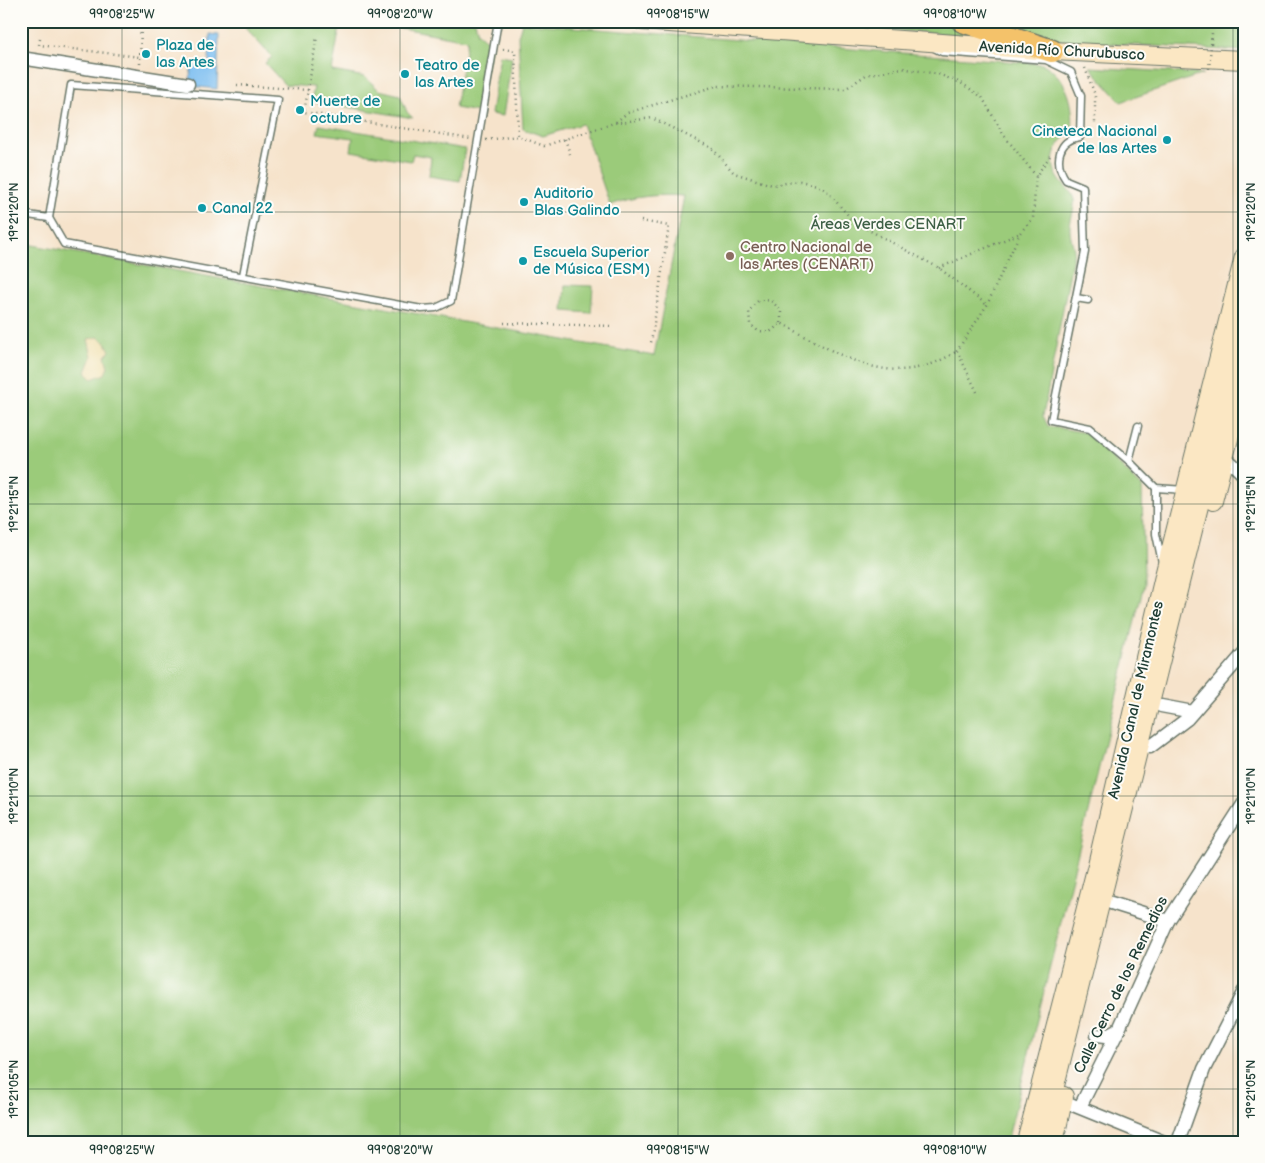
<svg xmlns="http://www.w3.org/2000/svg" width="1265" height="1163" viewBox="0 0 1265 1163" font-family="'Balsamiq Sans',sans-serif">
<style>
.green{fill:#9bcb7a;stroke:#5d8457}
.sand{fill:#eeda9e;stroke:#868c69}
.water{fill:#7cbef1;stroke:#4e7e92}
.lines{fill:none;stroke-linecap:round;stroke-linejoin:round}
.lane-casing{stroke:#6a7769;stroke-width:9}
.street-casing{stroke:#6a7769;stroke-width:15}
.secondary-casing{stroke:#6a7769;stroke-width:20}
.highway-casing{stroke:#6a7769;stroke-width:25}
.path{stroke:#6a7769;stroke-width:2.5;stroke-dasharray:1 4;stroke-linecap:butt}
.lane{stroke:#fff;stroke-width:6}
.street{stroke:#fff;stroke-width:12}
.secondary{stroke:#fbe7c3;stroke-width:18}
.highway{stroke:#f4c26a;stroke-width:22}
.path-bridge{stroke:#6a7769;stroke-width:2.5;stroke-dasharray:1 4;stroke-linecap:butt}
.ticks{fill:none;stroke:#1f3d34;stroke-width:1;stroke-opacity:0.45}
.culture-dot{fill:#0f9aa8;stroke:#fdfcf7;stroke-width:2}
.education-dot{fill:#8d6e63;stroke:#fdfcf7;stroke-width:2}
.labels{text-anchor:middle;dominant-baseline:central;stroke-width:4;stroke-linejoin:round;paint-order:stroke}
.culture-label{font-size:15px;fill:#0d838f;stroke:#fdfcf7;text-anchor:start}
.street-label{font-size:15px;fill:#1f3d34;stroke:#fdfcf7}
.park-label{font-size:15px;fill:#3e6046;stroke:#fdfcf7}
.education-label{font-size:15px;fill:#785e54;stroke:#fdfcf7;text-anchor:start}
.neatline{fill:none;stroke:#1f3d34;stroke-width:2}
.ticks-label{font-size:12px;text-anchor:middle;fill:#1f3d34}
</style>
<rect width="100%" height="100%" fill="#fdfcf7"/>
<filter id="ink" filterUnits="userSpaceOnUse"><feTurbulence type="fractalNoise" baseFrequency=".02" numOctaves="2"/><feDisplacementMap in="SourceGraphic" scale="10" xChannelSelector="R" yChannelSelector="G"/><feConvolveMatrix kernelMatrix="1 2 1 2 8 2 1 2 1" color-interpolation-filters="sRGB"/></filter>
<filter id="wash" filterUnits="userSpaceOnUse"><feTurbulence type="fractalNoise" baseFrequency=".0096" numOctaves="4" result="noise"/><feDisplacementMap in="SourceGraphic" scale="20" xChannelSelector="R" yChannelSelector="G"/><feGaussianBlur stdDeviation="1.12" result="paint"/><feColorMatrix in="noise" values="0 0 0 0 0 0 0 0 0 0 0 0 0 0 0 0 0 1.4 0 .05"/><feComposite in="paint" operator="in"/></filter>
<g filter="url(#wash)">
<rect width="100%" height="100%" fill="#f6e3cb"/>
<!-- green -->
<g class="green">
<path d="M247,21H341L332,71L365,77L379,90L400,95L407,112L413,118L311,101L314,87L285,85L265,63L272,57L246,29Z"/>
<path d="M363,21H475L478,33L491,44L478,112L455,108L467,40Z"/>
<path d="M773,21H937L983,37Z"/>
<path d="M984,21H1172L1244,24V51L1062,41L1022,34Z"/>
<path d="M522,23L1043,64C1068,78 1075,106 1072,133C1055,142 1047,162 1059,179C1065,188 1071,189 1074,200C1075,210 1069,221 1070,231C1070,237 1073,244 1074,250L1043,416L1048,426L1087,433L1142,487L1144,584L1007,1142H21V243L654,356L684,196C658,194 635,196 610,205L582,124L543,136L523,129L518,36Z"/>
<path d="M21,38H28L26,75H21Z"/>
<path d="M500,55L512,57L503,116L491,114Z"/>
<path d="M1090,67L1203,74L1121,102Z"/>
<path d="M319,125L465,149L460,181L429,176L431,157L413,154L411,161L351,151L353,138L317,133Z"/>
<path d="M565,285L593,286L591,313L563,311Z"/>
</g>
<!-- sand -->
<path class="sand" d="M98,337L106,343L110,351L105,356L108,367L105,374L92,379L86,372L92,357L88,339Z"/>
<!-- water -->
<path class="water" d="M210,34L219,35L217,89L190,86L191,65H209Z"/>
</g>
<g filter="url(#ink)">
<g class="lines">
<defs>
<g id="lane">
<path d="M934,48L942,52L1046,60L1071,72L1081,96L1080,137C1057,140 1054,163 1066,180L1083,187L1085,252L1051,420L1090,428L1129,461"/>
<path d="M21,214L49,218L71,85L278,100L243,275"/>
<path d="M49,218L64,244L422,309L436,308L451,301L498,21"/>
<path d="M1076,298L1088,300"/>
<path d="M1138,426L1129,461L1156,488L1185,490"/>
<path d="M1156,488V534L1162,562"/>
</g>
<g id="street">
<path d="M21,58L188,84"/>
<path d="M1225,457L1244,475"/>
<path d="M1161,706L1193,712"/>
<path d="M1150,747L1187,719L1244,653"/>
<path d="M1111,903L1168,921"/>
<path d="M1097,1035L1106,1036L1119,1029"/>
<path d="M1063,1101L1164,1142"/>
<path d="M1080,1107L1119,1029L1168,921L1244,803"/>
<path d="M1178,1142L1204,1069L1244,991"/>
</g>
<g id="secondary">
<path d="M642,21L1052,51L1244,60"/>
<path d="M1213,501L1244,380"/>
<path d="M1026,1142L1096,869L1164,576L1244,257"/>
<path d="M1041,1142L1244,325"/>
<path d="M1054,1142L1064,1096"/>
</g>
<path id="highway" d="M963,21L1052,51"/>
</defs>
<!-- lane casing -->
<use href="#lane" class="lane-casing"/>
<!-- street casing -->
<use href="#street" class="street-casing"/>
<!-- secondary casing -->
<use href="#secondary" class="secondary-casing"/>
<!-- highway casing -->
<use href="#highway" class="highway-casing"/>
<!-- path -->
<g class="path">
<path d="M40,39L39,45L140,57"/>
<path d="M503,49L515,51L518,135"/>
<path d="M140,64L141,23"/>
<path d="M1085,68L1095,95V124"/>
<path d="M237,85L308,90L304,112L471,139"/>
<path d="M308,90L317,36"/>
<path d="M616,122L627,113L716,86L845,89L866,75L901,68L938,74L961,83L982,97L1003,134L1036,176"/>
<path d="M565,139L570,154"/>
<path d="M486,140L518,136L544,146L614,123L652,118L712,148L734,173L772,185L800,181L817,185L826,190L854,222L939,268L987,305"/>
<path d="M641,221L669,226L651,343"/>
<path d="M939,268L1018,234"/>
<path d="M504,323L613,326"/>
<path d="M781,323V310L770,300L758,301L749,311L750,324L758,331L770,332L781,323C839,354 892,394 957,351"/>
<path d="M977,392L957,351L987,305L1020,233L1033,218L1036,176L1050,156"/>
</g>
<!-- lane -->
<use href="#lane" class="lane"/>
<!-- street -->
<use href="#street" class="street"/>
<!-- secondary -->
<use href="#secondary" class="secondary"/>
<!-- highway -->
<use href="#highway" class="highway"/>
<!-- path-bridge -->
<path class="path-bridge" d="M1209,69L1213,21"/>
</g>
</g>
<!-- ticks -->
<path class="ticks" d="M122,21V1142M400,21V1142M678,21V1142M955,21V1142M1233,21V1142M21,212H1244M21,504H1244M21,796H1244M21,1089H1244"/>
<!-- markers -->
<g class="culture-dot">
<circle cx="146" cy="54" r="5"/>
<circle cx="405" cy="74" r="5"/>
<circle cx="300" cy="110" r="5"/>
<circle cx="1167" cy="140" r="5"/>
<circle cx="524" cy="202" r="5"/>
<circle cx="202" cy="208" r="5"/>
<circle cx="523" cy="261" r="5"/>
</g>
<circle class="education-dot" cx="730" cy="256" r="5"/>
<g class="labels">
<!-- culture labels -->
<g class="culture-label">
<text x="156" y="45">Plaza de<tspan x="156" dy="17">las Artes</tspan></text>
<text x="415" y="65">Teatro de<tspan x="415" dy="17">las Artes</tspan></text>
<text x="310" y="101">Muerte de<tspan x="310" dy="17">octubre</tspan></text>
<text x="1157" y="131" text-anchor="end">Cineteca Nacional<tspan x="1157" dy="17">de las Artes</tspan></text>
<text x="534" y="193">Auditorio<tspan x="534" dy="17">Blas Galindo</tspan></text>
<text x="212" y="208">Canal 22</text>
<text x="533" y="252">Escuela Superior<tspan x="533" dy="17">de Música (ESM)</tspan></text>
</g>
<!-- street labels -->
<g class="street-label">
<text transform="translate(1062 51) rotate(3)">Avenida Río Churubusco</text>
<text transform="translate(1136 700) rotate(-77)">Avenida Canal de Miramontes</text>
<text transform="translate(1121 985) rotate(-64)">Calle Cerro de los Remedios</text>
</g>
<!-- park labels -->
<g class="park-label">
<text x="888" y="224">Áreas Verdes CENART</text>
</g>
<!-- education labels -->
<g class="education-label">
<text x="740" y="247">Centro Nacional de<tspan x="740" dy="17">las Artes (CENART)</tspan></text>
</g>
</g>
<!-- margin -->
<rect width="1265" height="1163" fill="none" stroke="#fdfcf7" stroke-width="55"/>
<rect x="28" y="28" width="1210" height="1108" class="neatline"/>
<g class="ticks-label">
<text x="122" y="18">99°08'25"W</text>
<text x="400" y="18">99°08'20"W</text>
<text x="678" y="18">99°08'15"W</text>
<text x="955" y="18">99°08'10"W</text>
<text transform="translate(14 212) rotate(-90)" y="4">19°21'20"N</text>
<text transform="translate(1251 212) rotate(-90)" y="4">19°21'20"N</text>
<text transform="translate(14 504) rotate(-90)" y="4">19°21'15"N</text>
<text transform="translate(1251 504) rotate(-90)" y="4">19°21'15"N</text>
<text transform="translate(14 796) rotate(-90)" y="4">19°21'10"N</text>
<text transform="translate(1251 796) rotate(-90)" y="4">19°21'10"N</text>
<text transform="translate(14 1089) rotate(-90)" y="4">19°21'05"N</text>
<text transform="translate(1251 1089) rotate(-90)" y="4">19°21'05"N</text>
<text x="122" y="1154">99°08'25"W</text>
<text x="400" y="1154">99°08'20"W</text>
<text x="678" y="1154">99°08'15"W</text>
<text x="955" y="1154">99°08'10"W</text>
</g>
</svg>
